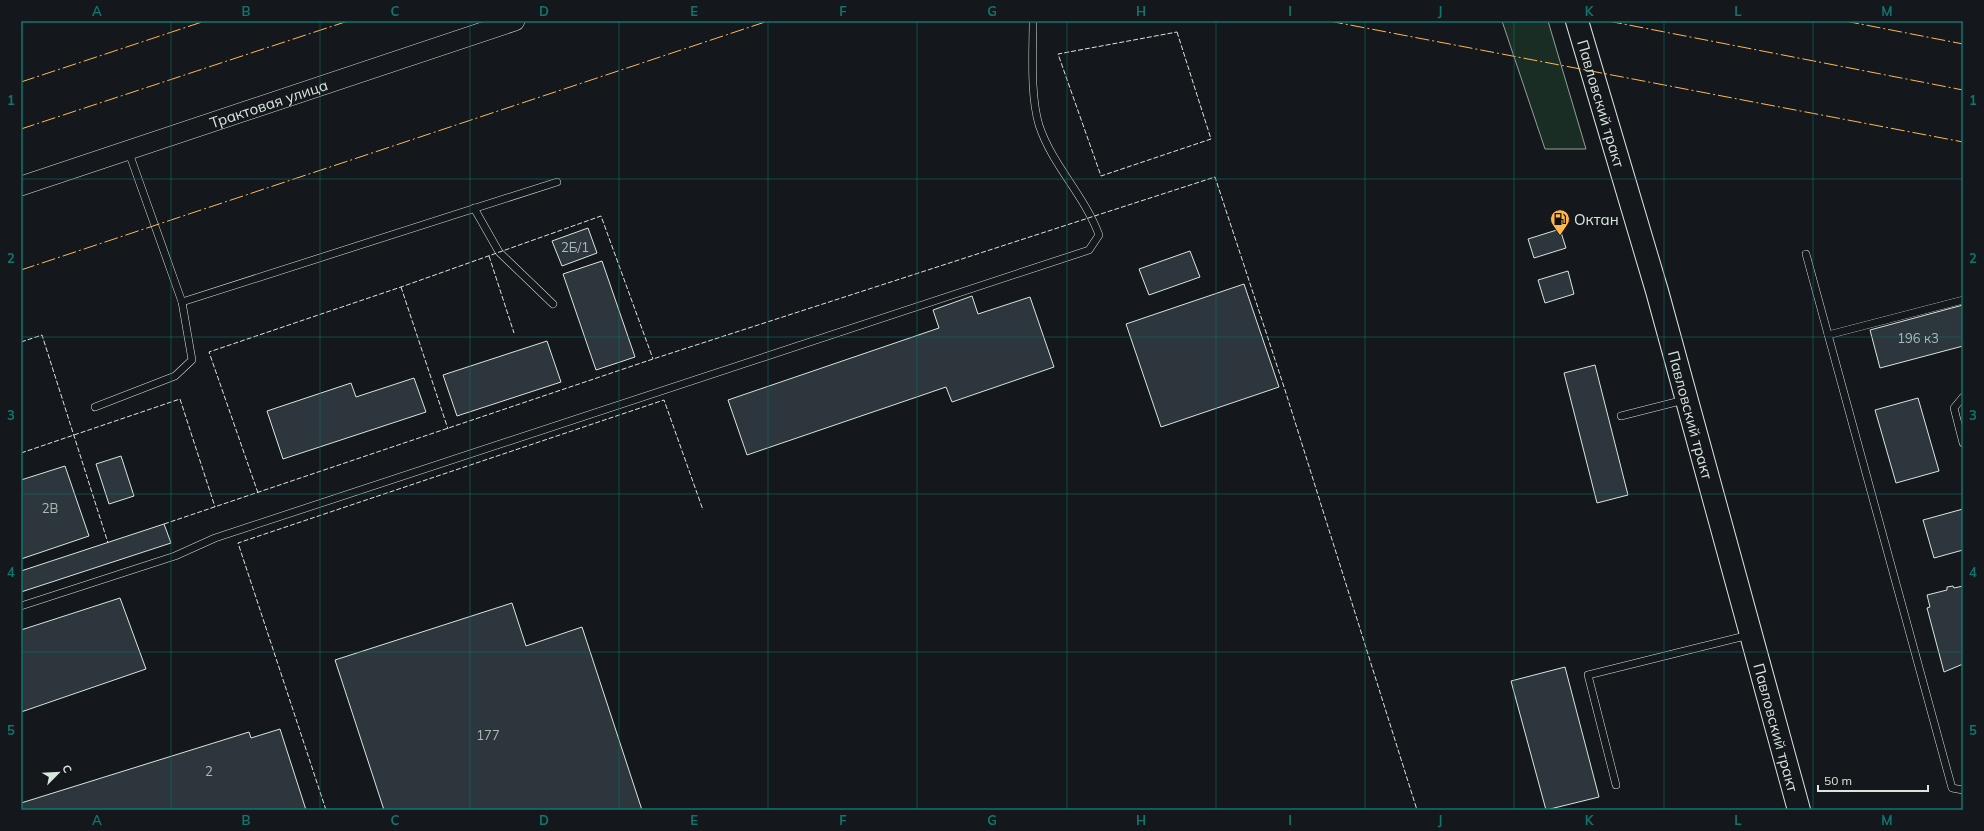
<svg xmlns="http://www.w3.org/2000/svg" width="1984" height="831" viewBox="0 0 1984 831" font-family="Mulish,sans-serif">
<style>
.green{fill:#1a2d24;stroke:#939e99}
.building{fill:#2c363c;stroke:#d8e6dc}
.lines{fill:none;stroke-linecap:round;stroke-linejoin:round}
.service-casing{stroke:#d8e6dc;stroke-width:8}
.secondary-casing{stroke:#d8e6dc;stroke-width:20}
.trunk-casing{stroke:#d8e6dc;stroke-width:24}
.service{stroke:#14181c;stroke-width:7}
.secondary{stroke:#14181c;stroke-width:19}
.trunk{stroke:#14181c;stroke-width:22}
.fence{stroke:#d8e6dc;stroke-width:1;stroke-dasharray:5 2;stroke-linecap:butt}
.power{stroke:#ffb74d;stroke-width:1;stroke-dasharray:14 3 2 3;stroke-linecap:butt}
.grid{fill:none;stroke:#0f766e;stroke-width:1;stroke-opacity:0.55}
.labels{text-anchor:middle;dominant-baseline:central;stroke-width:3;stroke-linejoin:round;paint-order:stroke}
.number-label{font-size:13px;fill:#adbab4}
.street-label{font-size:15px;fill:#d8e6dc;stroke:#14181c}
.poi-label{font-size:15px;fill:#d8e6dc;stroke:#14181c;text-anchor:start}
.neatline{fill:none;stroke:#0f766e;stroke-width:1.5}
.grid-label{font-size:13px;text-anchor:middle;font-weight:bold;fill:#0f766e}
</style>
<rect width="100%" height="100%" fill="#14181c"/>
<!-- green -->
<path class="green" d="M1502,21H1548L1586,149H1545Z"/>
<!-- building -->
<g class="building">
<path d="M588,228L597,253L562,266L552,241Z"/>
<path d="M1560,229L1566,248L1534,258L1528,239Z"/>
<path d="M1190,251L1200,277L1149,295L1139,269Z"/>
<path d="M602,261L635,357L596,370L563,274Z"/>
<path d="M1568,271L1574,294L1545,303L1538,280Z"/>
<path d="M1244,284L1279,387L1161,427L1126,324Z"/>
<path d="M972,296L978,314L1030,297L1054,367L952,402L946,387L747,455L728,400L939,328L933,310Z"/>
<path d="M1963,305V346L1880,368L1870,330Z"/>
<path d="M547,341L561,382L457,416L443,375Z"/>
<path d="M1595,365L1628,495L1597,503L1564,373Z"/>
<path d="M414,378L426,412L283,459L267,411L351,383L356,397Z"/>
<path d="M1918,398L1939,471L1896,483L1875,410Z"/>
<path d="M121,456L134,496L109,504L96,464Z"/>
<path d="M65,466L89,536L21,559V480Z"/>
<path d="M1963,509V550L1934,558L1923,520Z"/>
<path d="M164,524L171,543L21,592V571Z"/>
<path d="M1953,586L1954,588L1963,586V664L1944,672L1927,608L1930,607L1927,595L1947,590V587Z"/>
<path d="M120,598L146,669L21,712V630Z"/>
<path d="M512,603L526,646L582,627L642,810H384L335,660Z"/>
<path d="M1565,667L1599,797L1546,810L1511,681Z"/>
<path d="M280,729L306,810H21V803L249,732L251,738Z"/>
</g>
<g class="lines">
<defs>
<g id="service">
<path d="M474,208L499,252L553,304"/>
<path d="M1806,254L1952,788L1963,790"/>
<path d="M182,302L557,182"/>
<path d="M1828,335L1963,300"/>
<path d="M1963,397L1954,408L1963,443"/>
<path d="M95,407L175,376L192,360L182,302L128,150"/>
<path d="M1621,416L1684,400"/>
<path d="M21,606L175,556L215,538L1089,250L1099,235C1085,196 1052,165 1039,125C1030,95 1033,52 1033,21"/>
<path d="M1616,785L1588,675L1749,635"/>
</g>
<g id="secondary">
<path id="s1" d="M21,186L515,21"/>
</g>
<g id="trunk">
<path id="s2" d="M1577,21L1657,291L1799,810"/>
</g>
</defs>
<!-- service casing -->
<use href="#service" class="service-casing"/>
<!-- secondary casing -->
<use href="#secondary" class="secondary-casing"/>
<!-- trunk casing -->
<use href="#trunk" class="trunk-casing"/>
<!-- service -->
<use href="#service" class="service"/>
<!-- secondary -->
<use href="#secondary" class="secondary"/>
<!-- trunk -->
<use href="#trunk" class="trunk"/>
<!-- fence -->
<g class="fence">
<path d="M1177,32L1211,139L1101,176L1058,54Z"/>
<path d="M489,256L514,333"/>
<path d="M401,287L448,429"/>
<path d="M21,342L42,335L108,543"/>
<path d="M21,453L180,399L215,507"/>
<path d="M258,493L209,352L401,287L601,216L653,359"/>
<path d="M164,524L653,359L1215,177L1285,390L1417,810"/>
<path d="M326,810L238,543L664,400L703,510"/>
</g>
<!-- power -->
<g class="power">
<path d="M1329,21L1963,142"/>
<path d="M1608,21L1963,90"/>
<path d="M1845,21L1963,44"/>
<path d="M21,82L205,21"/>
<path d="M21,129L348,21"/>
<path d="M21,270L768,21"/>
</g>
</g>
<!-- grid -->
<path class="grid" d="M171,21V810M320,21V810M470,21V810M619,21V810M768,21V810M917,21V810M1067,21V810M1216,21V810M1365,21V810M1514,21V810M1664,21V810M1813,21V810M21,179H1963M21,337H1963M21,494H1963M21,652H1963"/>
<!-- icons -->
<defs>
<symbol id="fuel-pin" viewBox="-11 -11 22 30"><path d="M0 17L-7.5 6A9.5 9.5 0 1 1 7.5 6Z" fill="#ffb74d" stroke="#14181c"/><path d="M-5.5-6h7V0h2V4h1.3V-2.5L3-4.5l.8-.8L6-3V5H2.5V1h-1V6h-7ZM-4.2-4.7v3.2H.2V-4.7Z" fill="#111"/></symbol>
</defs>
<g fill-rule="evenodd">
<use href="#fuel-pin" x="1549" y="208" width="22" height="30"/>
</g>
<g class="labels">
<!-- number labels -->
<g class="number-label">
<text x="575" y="247">2Б/1</text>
<text x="1918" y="338">196 к3</text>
<text x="50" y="508">2В</text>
<text x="488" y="735">177</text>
<text x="209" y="771">2</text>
</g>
<!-- street labels -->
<g class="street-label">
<text stroke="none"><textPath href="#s1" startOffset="261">Трактовая улица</textPath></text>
<text stroke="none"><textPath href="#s2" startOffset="86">Павловский тракт</textPath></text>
<text stroke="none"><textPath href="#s2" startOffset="410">Павловский тракт</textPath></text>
<text stroke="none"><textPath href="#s2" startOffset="734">Павловский тракт</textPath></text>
</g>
<!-- poi labels -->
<g class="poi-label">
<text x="1574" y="219">Октан</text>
</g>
</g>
<!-- border -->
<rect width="1984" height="831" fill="none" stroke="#14181c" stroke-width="44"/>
<!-- north arrow -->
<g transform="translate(58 773) rotate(66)" stroke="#14181c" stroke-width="3" paint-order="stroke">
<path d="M0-3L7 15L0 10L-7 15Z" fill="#d8e6dc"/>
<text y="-6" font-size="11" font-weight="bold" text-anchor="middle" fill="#d8e6dc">С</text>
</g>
<!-- scale -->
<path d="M1818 785v6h110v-6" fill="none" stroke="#d8e6dc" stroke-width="2"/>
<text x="1824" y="785" font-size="12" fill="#d8e6dc" stroke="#14181c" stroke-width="3" paint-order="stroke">50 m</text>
<rect x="22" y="22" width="1940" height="787" class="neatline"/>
<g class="grid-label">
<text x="97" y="16">A</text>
<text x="246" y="16">B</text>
<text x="395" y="16">C</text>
<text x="544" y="16">D</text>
<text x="694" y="16">E</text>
<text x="843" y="16">F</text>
<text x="992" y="16">G</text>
<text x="1141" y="16">H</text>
<text x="1290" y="16">I</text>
<text x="1440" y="16">J</text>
<text x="1589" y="16">K</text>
<text x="1738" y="16">L</text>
<text x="1887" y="16">M</text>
<text x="11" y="105">1</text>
<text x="1973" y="105">1</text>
<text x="11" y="263">2</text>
<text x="1973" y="263">2</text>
<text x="11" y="420">3</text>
<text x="1973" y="420">3</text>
<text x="11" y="577">4</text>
<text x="1973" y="577">4</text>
<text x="11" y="735">5</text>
<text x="1973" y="735">5</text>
<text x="97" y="825">A</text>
<text x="246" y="825">B</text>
<text x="395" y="825">C</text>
<text x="544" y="825">D</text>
<text x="694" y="825">E</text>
<text x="843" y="825">F</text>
<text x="992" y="825">G</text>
<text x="1141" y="825">H</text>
<text x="1290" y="825">I</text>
<text x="1440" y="825">J</text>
<text x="1589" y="825">K</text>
<text x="1738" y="825">L</text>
<text x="1887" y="825">M</text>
</g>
</svg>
